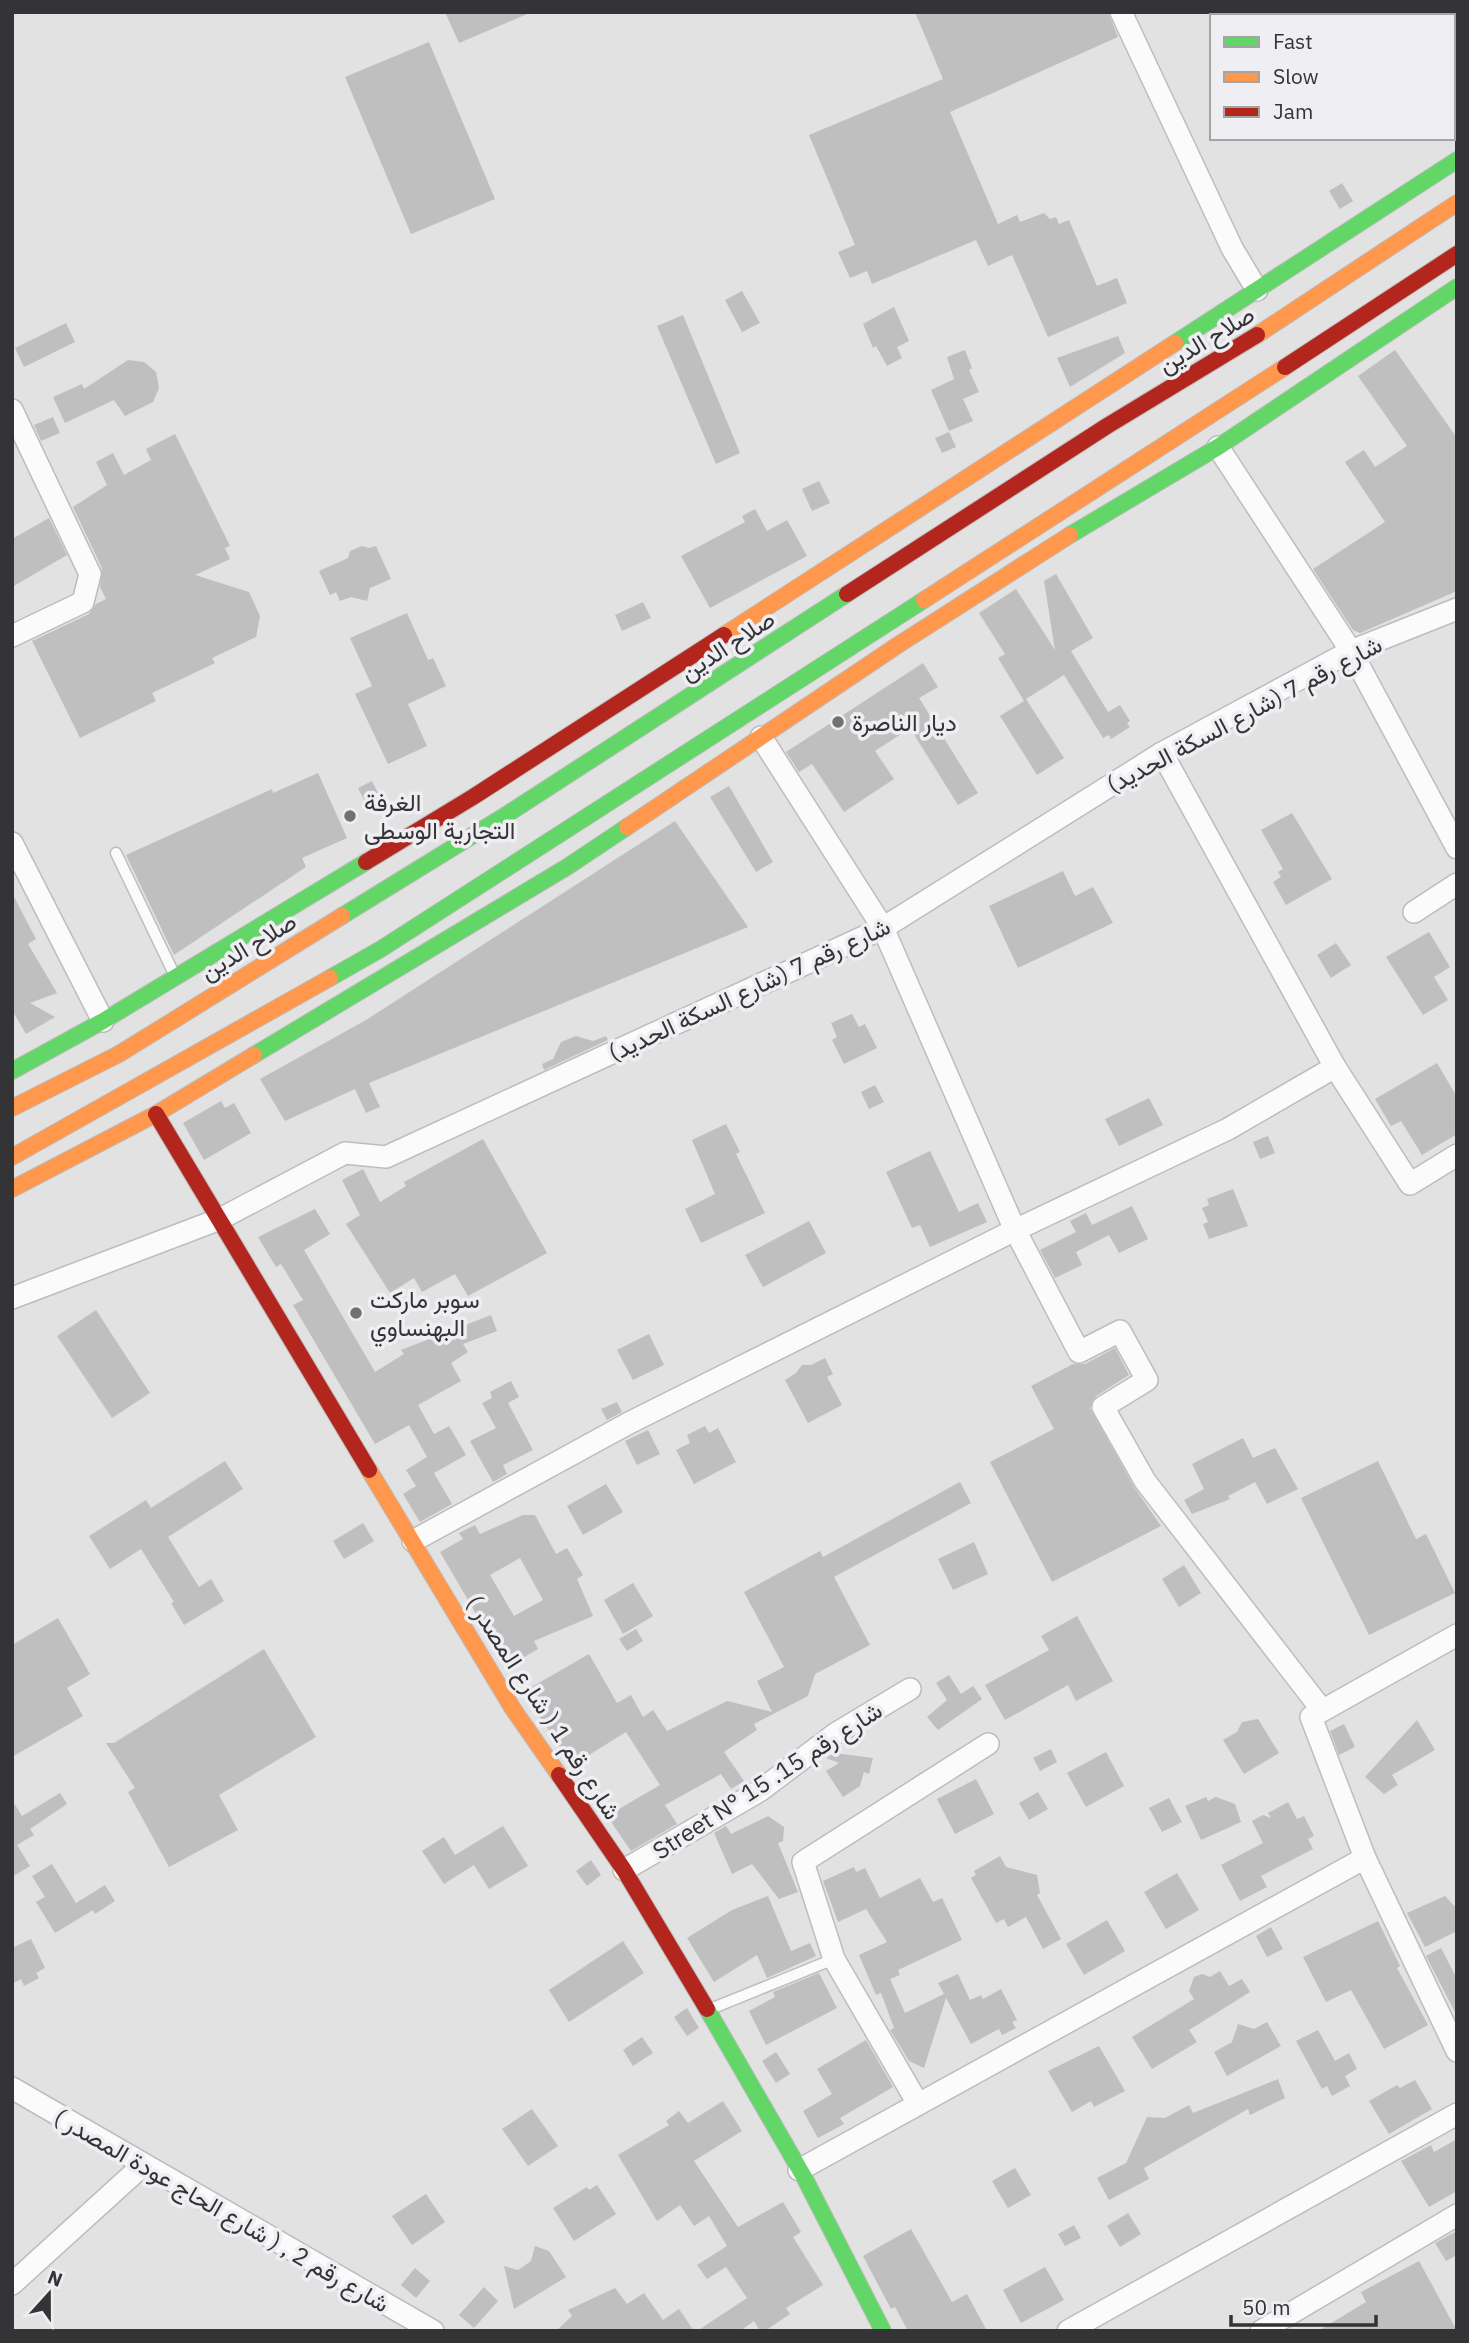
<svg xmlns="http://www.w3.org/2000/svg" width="1469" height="2343" viewBox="0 0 1469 2343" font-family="'IBM Plex Sans',Vazirmatn,sans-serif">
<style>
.building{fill:#bfbfc0;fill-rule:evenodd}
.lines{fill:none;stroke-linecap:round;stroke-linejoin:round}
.lane-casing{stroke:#bdbdbe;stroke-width:13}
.street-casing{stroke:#bdbdbe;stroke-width:24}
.fast-casing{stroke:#bdbdbe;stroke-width:18}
.slow-casing{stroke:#bdbdbe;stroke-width:18}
.jam-casing{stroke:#bdbdbe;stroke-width:18}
.lane{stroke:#fbfbfb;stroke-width:10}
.street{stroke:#fbfbfb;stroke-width:21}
.fast{stroke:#63d668;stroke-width:16}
.slow{stroke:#ff974d;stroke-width:16}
.jam{stroke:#b3261e;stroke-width:16}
.poi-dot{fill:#717072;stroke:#efeef2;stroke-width:2.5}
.labels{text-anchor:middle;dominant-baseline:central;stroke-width:7;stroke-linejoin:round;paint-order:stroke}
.street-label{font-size:24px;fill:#343335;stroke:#efeef2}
.poi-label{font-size:24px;fill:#343335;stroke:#efeef2;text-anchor:start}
</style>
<rect width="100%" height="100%" fill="#e2e2e3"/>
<!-- building -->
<g class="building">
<path d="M445,12H532L459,43Z"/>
<path d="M915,12H1108L1118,37L950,112L998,224L1017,215L1020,222L1044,213L1050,219L1056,217L1059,224L1069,220L1097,286L1117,278L1127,303L1048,337L1012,255L988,266L976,240L872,284L867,271L850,278L838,252L855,245L809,135L943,79Z"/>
<path d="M429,42L495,199L411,234L345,77Z"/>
<path d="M1342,183L1353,201L1340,209L1329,191Z"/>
<path d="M742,291L760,323L742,332L725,300Z"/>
<path d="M894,307L909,341L897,347L902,358L887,366L876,346L873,348L863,324Z"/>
<path d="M683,315L740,453L716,464L657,326Z"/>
<path d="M66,323L75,342L24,367L15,348Z"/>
<path d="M1118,336L1125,353L1070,387L1057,358Z"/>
<path d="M965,350L972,368L969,370L979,392L963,399L973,421L949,431L931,390L954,379L947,357Z"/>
<path d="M1395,350L1457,438V591L1360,633L1353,630L1313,569L1385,522L1345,462L1364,450L1375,467L1407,446L1358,376Z"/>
<path d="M128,360L144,362L156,372L159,388L153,402L125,416L114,400L65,423L53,397L82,384L84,389Z"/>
<path d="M53,417L60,433L41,441L34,425Z"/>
<path d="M949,432L956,447L942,453L935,438Z"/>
<path d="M175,434L230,546L225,548L230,559L195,575L249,592L260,616L256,637L212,658L215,663L152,693L156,701L80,738L32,641L89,614L96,604L106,599L100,587L102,568L73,507L107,485L96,462L113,453L124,475L151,460L146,449Z"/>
<path d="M819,481L830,503L812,511L802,489Z"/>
<path d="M755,509L767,531L787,520L807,556L710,608L681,556L745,522L742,516Z"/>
<path d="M49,518L67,555L12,587V539Z"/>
<path d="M362,546L369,548L376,546L391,579L370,588L367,601L351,597L340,601L336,592L330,595L319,571L348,558L350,551Z"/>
<path d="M1056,574L1093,638L1071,651L1108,712L1120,705L1130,721L1127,723L1130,727L1111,739L1109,735L1103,738L1064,675L1026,699L1064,758L1037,775L1000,716L1024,701L998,658L1005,654L979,613L1016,589L1055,650L1044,581Z"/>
<path d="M643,602L651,618L622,631L615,615Z"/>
<path d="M407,613L428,660L433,658L446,686L408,704L427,746L388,764L355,694L372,686L350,638Z"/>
<path d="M923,663L938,687L919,698L978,793L958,805L910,728L875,751L894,779L844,812L812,764L799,772L786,752Z"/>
<path d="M318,773L347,838L302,858L306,867L174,955L126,855L272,789L273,793Z"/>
<path d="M372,781L384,805L370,812L358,788Z"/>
<path d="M729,786L773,862L756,872L710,797Z"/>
<path d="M1292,813L1332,879L1286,905L1273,882L1281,877L1278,872L1283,869L1261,830Z"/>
<path d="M675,821L748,927L369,1083L380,1107L366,1113L355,1089L285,1121L260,1079L366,1020Z"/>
<path d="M1063,871L1075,896L1093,887L1113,923L1018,968L989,906Z"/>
<path d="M12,893L36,939L28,944L57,993L30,1003L55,1017L26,1034L12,1010Z"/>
<path d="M1429,932L1450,967L1434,977L1448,1000L1423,1015L1386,957Z"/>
<path d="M1336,943L1351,965L1331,978L1317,955Z"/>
<path d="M852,1014L859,1027L865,1024L877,1048L844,1064L832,1040L837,1037L831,1023Z"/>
<path d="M576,1036L593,1041L606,1036L608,1040L544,1070L542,1064L553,1059L561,1042Z"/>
<path d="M1437,1063L1457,1097V1134L1422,1155L1401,1121L1391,1126L1375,1099Z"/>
<path d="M875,1085L884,1102L869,1109L861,1092Z"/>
<path d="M1149,1098L1163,1125L1119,1146L1105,1119Z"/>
<path d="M221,1101L225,1108L234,1103L251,1133L204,1160L183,1123Z"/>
<path d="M726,1124L740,1152L736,1154L765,1213L701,1243L685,1209L715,1194L692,1140Z"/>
<path d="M1268,1136L1275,1153L1260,1159L1253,1142Z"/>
<path d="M483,1139L547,1253L468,1296L455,1274L422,1292L414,1278L390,1293L346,1224L360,1215L342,1180L363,1169L380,1202L406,1186L404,1182Z"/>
<path d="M930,1151L959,1212L978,1203L987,1222L930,1247L920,1225L912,1228L886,1172Z"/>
<path d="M1233,1189L1248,1226L1209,1239L1203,1224L1208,1222L1202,1208L1209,1205L1207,1199Z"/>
<path d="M1132,1206L1148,1239L1119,1253L1109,1235L1076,1252L1082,1265L1055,1278L1040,1250L1076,1232L1070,1221L1086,1213L1092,1225Z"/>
<path d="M315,1209L330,1234L304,1250L375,1372L404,1354L401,1350L491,1315L497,1331L463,1344L468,1352L451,1363L461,1381L418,1405L434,1434L449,1426L466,1455L434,1473L452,1504L420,1522L403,1494L416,1486L406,1470L427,1457L409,1425L375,1444L293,1305L303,1300L281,1264L276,1267L258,1237Z"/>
<path d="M809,1221L826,1253L763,1287L745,1255Z"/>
<path d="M96,1310L150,1393L112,1418L57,1336Z"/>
<path d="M649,1334L664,1365L633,1380L617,1350Z"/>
<path d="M1115,1348L1129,1375L1096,1396L1090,1408L1134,1487L1161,1526L1052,1582L990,1462L1054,1429L1031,1386L1073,1364H1085Z"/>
<path d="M825,1358L833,1374L827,1377L842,1405L808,1423L785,1380L796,1373L802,1365H811Z"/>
<path d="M511,1381L519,1397L508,1403L533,1450L503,1465L507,1474L493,1482L470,1441L496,1428L482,1403L492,1398L490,1392Z"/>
<path d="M617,1402L622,1412L607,1420L601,1409Z"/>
<path d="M705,1426L709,1433L718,1428L736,1462L694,1484L676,1450L690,1443L687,1435Z"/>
<path d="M648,1430L660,1454L637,1465L625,1441Z"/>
<path d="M1243,1438L1253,1458L1275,1448L1298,1489L1267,1504L1255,1482L1228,1496L1230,1499L1192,1514L1184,1500L1204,1489L1192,1464Z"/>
<path d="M225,1461L243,1489L168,1537L199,1587L211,1579L224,1601L184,1625L171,1603L174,1602L141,1549L110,1569L89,1536L146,1500L151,1508Z"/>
<path d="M1378,1461L1416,1539L1426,1534L1455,1593L1369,1635L1301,1498Z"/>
<path d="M960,1482L971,1503L834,1577L870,1645L815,1674L808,1696L754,1724L757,1730L724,1752L744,1781L731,1789L721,1774L665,1805L677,1824L631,1851L607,1816L660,1785L626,1732L576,1763L572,1757L568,1759L523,1692L589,1654L617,1703L631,1695L643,1717L653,1710L667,1731L727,1701L772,1712L757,1681L784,1667L744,1592L820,1551L823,1557Z"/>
<path d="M606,1484L623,1512L583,1535L567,1506Z"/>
<path d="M523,1515H535L556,1554L567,1548L583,1575L577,1579L593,1616L534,1641L538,1649L507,1667L440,1552L463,1539L459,1533L475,1525L480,1534ZM520,1558L543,1600L514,1616L490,1575Z"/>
<path d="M363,1523L374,1541L344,1559L333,1541Z"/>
<path d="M974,1542L988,1574L953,1590L938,1559Z"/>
<path d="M1184,1565L1201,1593L1179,1607L1162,1579Z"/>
<path d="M633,1583L653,1616L623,1634L604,1600Z"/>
<path d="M1077,1616L1113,1681L1076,1701L1068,1685L1005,1720L985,1685L1049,1650L1041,1636Z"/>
<path d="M58,1618L90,1674L67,1688L83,1716L12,1757V1645Z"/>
<path d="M636,1629L643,1641L627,1651L619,1639Z"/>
<path d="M264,1649L316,1737L219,1795L238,1830L169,1867L128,1792L135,1788L106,1743H114Z"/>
<path d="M949,1675L961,1694L973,1686L982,1699L938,1730L927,1717L947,1700L936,1683Z"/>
<path d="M1258,1719L1279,1753L1244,1774L1223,1740L1237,1732L1242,1722Z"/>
<path d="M1417,1720L1435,1750L1392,1775L1398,1785L1384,1794L1365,1777Z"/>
<path d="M1344,1724L1355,1747L1339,1755L1330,1731Z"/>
<path d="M1051,1749L1057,1762L1040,1771L1033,1758Z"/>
<path d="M1106,1752L1124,1786L1086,1807L1067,1773Z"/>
<path d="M834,1753L873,1758L869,1774L864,1772L860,1786L843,1797L826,1771L839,1763L826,1758Z"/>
<path d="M976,1779L994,1814L955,1834L937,1799Z"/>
<path d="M1038,1792L1048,1809L1029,1820L1019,1803Z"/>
<path d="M60,1793L67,1804L30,1829L34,1835L17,1845L30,1866L12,1877V1800L22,1816Z"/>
<path d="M1206,1797L1208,1801L1216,1797L1235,1804L1241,1822L1201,1840L1185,1806Z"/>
<path d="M1169,1798L1182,1822L1162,1832L1149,1808Z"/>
<path d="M1288,1802L1297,1819L1304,1816L1314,1836L1308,1839L1313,1849L1261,1876L1267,1887L1240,1901L1221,1865L1263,1843L1252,1821L1263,1815L1271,1818L1268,1813Z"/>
<path d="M768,1816L784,1827L783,1841L778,1843L798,1892L779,1899L752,1864L732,1874L714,1833L726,1826L731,1834Z"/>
<path d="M503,1826L528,1866L489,1889L474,1865L444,1884L422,1851L444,1837L455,1855Z"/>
<path d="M1000,1856L1006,1867L1037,1875L1040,1893L1037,1895L1061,1939L1043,1949L1026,1917L1008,1927L1004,1919L996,1923L971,1878L976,1875L974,1871Z"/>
<path d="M591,1860L601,1875L587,1886L576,1871Z"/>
<path d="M52,1864L76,1903L105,1885L115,1901L95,1914L93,1910L55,1933L36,1902L45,1897L32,1876Z"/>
<path d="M854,1867L856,1872L865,1868L880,1898L920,1878L933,1902L942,1898L962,1940L898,1970L900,1975L890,1979L905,2013L944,1994L938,1983L958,1974L970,2000L981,1995L983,1999L1001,1989L1017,2020L1012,2022L1016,2028L1002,2035L999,2029L971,2044L946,1998L924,2068L909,2061L890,2030L894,2028L881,1993L876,1995L859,1955L887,1942L866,1909L838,1922L823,1881Z"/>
<path d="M1177,1873L1199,1910L1166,1929L1144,1892Z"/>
<path d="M768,1896L791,1951L810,1943L816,1956L767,1978L757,1955L714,1982L687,1938L732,1910Z"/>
<path d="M1445,1896L1457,1909V1931L1425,1947L1407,1913Z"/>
<path d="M1107,1920L1125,1951L1084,1975L1066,1944Z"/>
<path d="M1378,1921L1400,1966L1397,1968L1428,2025L1384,2049L1351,1990L1326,2002L1303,1957Z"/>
<path d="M1271,1927L1283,1949L1267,1957L1256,1936Z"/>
<path d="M31,1939L45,1968L36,1973L39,1978L24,1986L21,1979L12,1984V1948Z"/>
<path d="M623,1941L644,1973L569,2022L549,1990Z"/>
<path d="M1441,1948L1457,1979V2016L1426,1956Z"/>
<path d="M1220,1971L1229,1986L1242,1979L1250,1992L1189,2030L1197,2042L1152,2069L1132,2037L1194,1999L1189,1991L1194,1977L1202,1974L1210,1977Z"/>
<path d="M819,1973L837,2008L766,2045L749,2011L775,1997L773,1992Z"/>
<path d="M687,2008L699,2028L687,2036L674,2017Z"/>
<path d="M1267,2022L1281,2046L1227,2076L1214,2052L1232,2042L1238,2024L1254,2029Z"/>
<path d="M1318,2030L1335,2061L1349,2053L1357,2069L1345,2076L1350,2086L1332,2096L1327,2086L1322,2089L1296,2041Z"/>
<path d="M642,2037L653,2053L633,2066L623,2050Z"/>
<path d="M866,2040L893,2087L840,2118L844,2124L818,2138L803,2111L832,2094L817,2069Z"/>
<path d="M1099,2046L1125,2091L1094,2107L1091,2101L1072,2112L1048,2071Z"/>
<path d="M776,2052L790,2074L776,2083L762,2061Z"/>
<path d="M1278,2079L1285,2098L1250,2115L1248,2109L1144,2168L1149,2179L1109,2200L1097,2178L1126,2163L1147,2117L1165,2118L1189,2105L1193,2113Z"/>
<path d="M1415,2080L1432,2109L1389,2134L1369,2101L1397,2085L1400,2088Z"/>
<path d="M723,2101L742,2131L694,2161L738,2227L783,2202L801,2232L793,2237L823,2285L786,2308L790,2314L765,2331H760L754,2321L740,2331H697L747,2298L726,2267L707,2279L697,2265L727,2246L709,2216L694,2226L680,2205L657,2221L618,2155L669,2125L666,2121L679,2111L688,2123Z"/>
<path d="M532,2109L558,2146L528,2166L502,2129Z"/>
<path d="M1457,2139V2191L1429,2207L1401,2161L1431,2145L1434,2152Z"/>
<path d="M1015,2168L1031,2195L1008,2208L992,2181Z"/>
<path d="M597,2185L616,2214L574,2241L553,2208L587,2187L589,2190Z"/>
<path d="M426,2194L445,2222L412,2245L392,2216Z"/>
<path d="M1128,2213L1141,2234L1120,2247L1107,2226Z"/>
<path d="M1074,2225L1081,2238L1065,2246L1058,2234Z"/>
<path d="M911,2229L952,2302L967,2294L987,2331H908L895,2307L891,2309L863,2256Z"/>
<path d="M1457,2231V2255L1446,2261L1435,2243Z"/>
<path d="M535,2246L549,2251L566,2277L514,2309L504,2266L518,2270L531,2261Z"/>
<path d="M1419,2261L1457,2331H1318L1366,2302L1361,2292Z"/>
<path d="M1045,2267L1064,2300L1021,2323L1003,2290Z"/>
<path d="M415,2268L430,2281L416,2298L401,2285Z"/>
<path d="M484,2287L498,2301L474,2328L459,2315Z"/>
<path d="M615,2288L627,2304L644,2293L663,2320L679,2309L694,2331H556L572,2316L568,2310Z"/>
</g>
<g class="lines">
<defs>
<g id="lane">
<path d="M116,853L175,976"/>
<path d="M708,2010L834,1959"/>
</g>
<g id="street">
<path d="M1121,12L1232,248L1257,290"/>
<path d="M12,410L90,574L83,602L12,636"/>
<path d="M1218,447L1351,651L1457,848"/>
<path d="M761,737L883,928L1015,1230L1079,1352L1120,1331L1147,1380L1103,1407L1145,1481L1322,1710"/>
<path d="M1162,753L1335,1067L1410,1184L1457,1155"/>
<path d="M12,843L103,1021"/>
<path d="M1414,912L1457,884"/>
<path d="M12,1298L220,1219L345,1153L386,1157L883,928L1162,753L1351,651L1457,609"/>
<path d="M413,1541L629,1423L1015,1230L1228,1129L1335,1067"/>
<path d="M1457,1635L1311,1717L1365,1858L1457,2051"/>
<path d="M624,1870L761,1790L835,1734L910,1689"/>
<path d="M12,2088L433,2331"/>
<path d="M917,2102L834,1959L803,1862L988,1744"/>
<path d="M799,2170L1365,1858"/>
<path d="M12,2284L142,2166"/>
<path d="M1068,2331L1457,2114"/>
<path d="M1261,2331L1457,2215"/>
</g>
<g id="fast">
<path d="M1175,343L1457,160"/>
<path d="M1070,535L1218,447L1457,287"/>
<path d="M342,916L506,815L847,594"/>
<path d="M330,978L381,949L924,600"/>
<path d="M254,1055L567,867L627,827"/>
<path d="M12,1071L103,1021L366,862"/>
<path d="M707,2009L804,2177L883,2331"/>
</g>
<g id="slow">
<path d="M1257,335L1457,203"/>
<path d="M924,600L1285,367"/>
<path d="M724,635L1175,343"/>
<path d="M627,827L898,645L1070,535"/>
<path d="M12,1108L119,1054L342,916"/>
<path d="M12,1157L330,978"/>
<path d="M12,1189L156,1114L254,1055"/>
<path d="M369,1470L513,1709L559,1775"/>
</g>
<g id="jam">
<path d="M1285,367L1457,254"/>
<path d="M847,594L1107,426L1257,335"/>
<path d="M366,862L473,797L724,635"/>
<path d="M156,1114L369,1470"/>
<path d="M559,1775L624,1870L707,2009"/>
</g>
</defs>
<!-- lane casing -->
<use href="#lane" class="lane-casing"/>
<!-- street casing -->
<use href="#street" class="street-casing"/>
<!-- fast casing -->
<use href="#fast" class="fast-casing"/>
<!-- slow casing -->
<use href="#slow" class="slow-casing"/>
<!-- jam casing -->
<use href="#jam" class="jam-casing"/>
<!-- lane -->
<use href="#lane" class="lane"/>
<!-- street -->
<use href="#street" class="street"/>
<!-- fast -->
<use href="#fast" class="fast"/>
<!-- slow -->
<use href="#slow" class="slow"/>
<!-- jam -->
<use href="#jam" class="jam"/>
</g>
<!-- markers -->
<g class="poi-dot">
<circle cx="838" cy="722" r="7"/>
<circle cx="350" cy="816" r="7"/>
<circle cx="356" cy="1313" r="7"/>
</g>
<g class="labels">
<!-- street labels -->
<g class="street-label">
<text transform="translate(1206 339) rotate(-31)">صلاح الدين</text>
<text transform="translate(727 645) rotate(-33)">صلاح الدين</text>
<text transform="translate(1244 714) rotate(-28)">شارع رقم 7 (شارع السكة الحديد)</text>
<text transform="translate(248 946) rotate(-31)">صلاح الدين</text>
<text transform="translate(749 989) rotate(-25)">شارع رقم 7 (شارع السكة الحديد)</text>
<text transform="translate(544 1707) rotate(57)">شارع رقم 1 ( شارع المصدر )</text>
<text transform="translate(767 1780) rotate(-33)">Street N° 15 .شارع رقم 15</text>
<text transform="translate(222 2210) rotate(30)">شارع رقم 2 , ( شارع الحاج عودة المصدر )</text>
</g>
<!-- poi labels -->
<g class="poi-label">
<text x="852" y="722">ديار الناصرة</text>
<text x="364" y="802">الغرفة<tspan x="364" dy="28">التجارية الوسطى</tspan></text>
<text x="370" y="1299">سوبر ماركت<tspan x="370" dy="28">البهنساوي</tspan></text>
</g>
</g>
<!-- border -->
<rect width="1469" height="2343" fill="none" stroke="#343335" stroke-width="28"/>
<!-- legend -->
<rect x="1210" y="14" width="245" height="126" fill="#efeef2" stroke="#a4a3a6" stroke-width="2"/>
<rect x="1224" y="37" width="35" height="10" fill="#63d668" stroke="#a4a3a6" stroke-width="2"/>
<text x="1273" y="49" font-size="21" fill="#343335">Fast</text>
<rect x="1224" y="72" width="35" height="10" fill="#ff974d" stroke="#a4a3a6" stroke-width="2"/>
<text x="1273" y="84" font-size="21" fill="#343335">Slow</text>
<rect x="1224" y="107" width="35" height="10" fill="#b3261e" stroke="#a4a3a6" stroke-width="2"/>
<text x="1273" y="119" font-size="21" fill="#343335">Jam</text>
<!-- north arrow -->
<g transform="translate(49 2294) rotate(21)" stroke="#efeef2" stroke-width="5" paint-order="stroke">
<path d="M0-5L12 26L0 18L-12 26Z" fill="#343335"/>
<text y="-10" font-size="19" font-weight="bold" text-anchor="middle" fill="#343335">N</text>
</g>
<!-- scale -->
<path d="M1231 2315v10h145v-10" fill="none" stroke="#343335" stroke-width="3.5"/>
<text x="1242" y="2315" font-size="21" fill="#343335" stroke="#efeef2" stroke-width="5" paint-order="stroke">50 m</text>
</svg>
